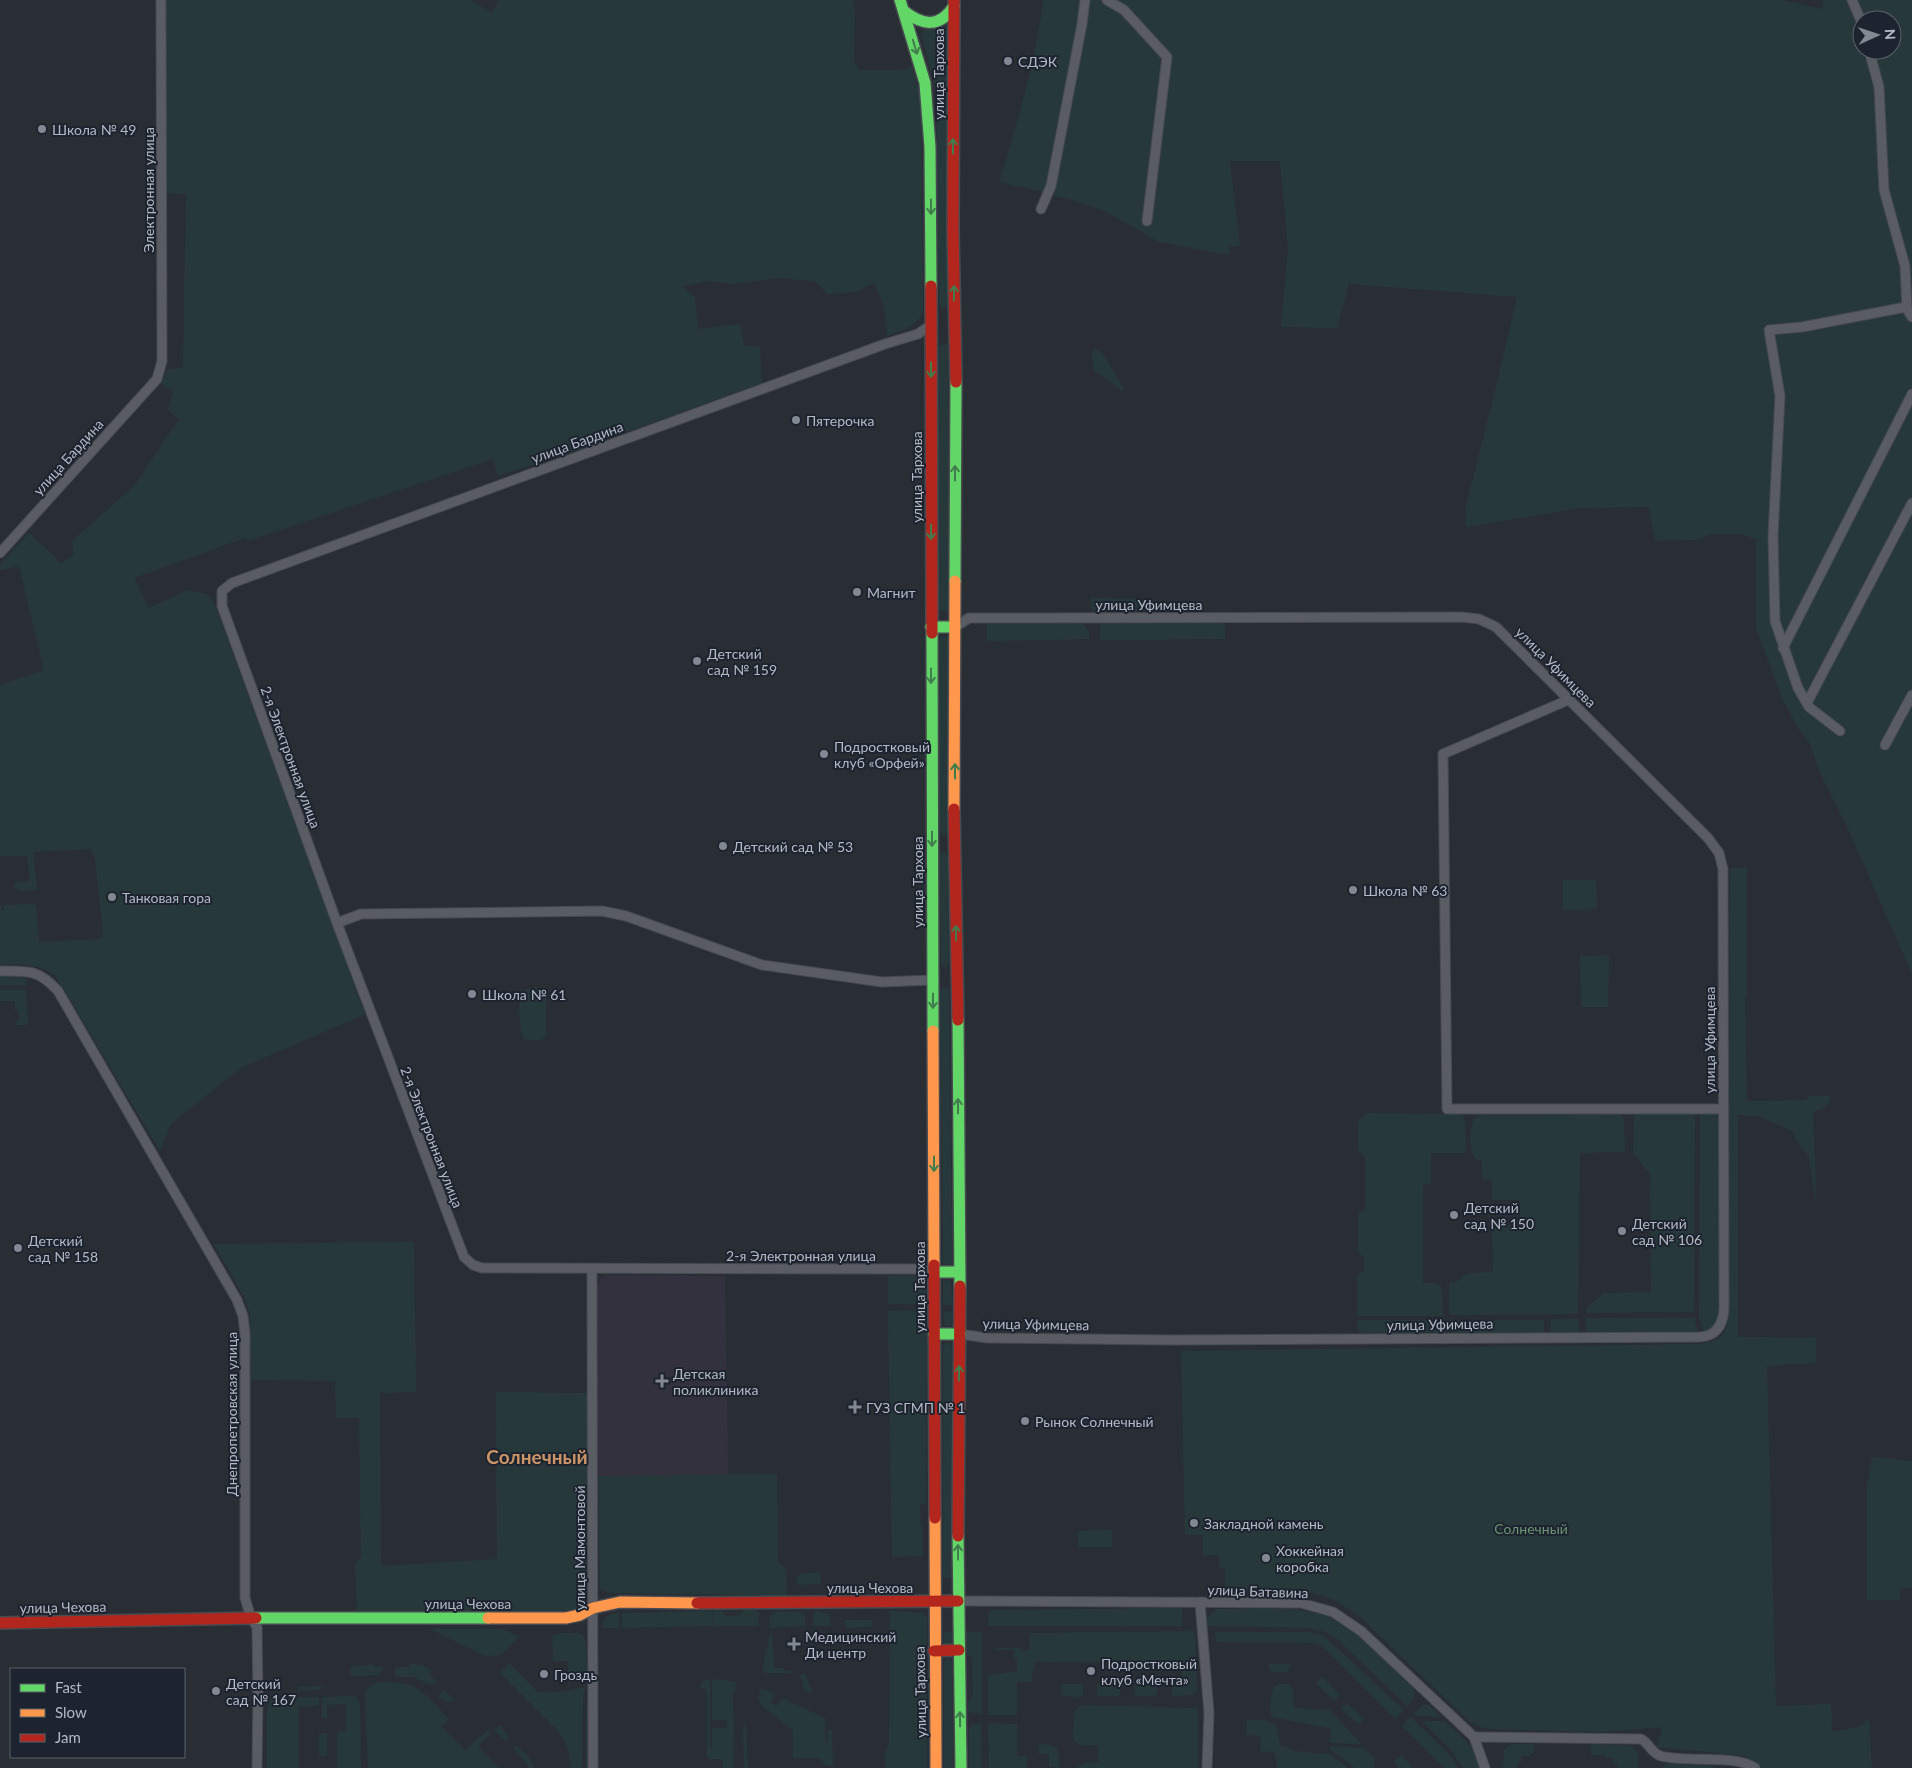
<svg xmlns="http://www.w3.org/2000/svg" width="1912" height="1768" viewBox="0 0 1912 1768" font-family="Lato,sans-serif">
<style>
.medical{fill:#33313e}
.green{fill:#27383b;fill-rule:evenodd}
.lines{fill:none;stroke-linecap:round;stroke-linejoin:round}
.street-casing{stroke:#474a50;stroke-width:11}
.fast-casing{stroke:#474a50;stroke-width:14}
.slow-casing{stroke:#474a50;stroke-width:14}
.jam-casing{stroke:#474a50;stroke-width:14}
.street{stroke:#595c63;stroke-width:9}
.fast{stroke:#63d668;stroke-width:11}
.slow{stroke:#ff974d;stroke-width:11}
.jam{stroke:#b3261e;stroke-width:11}
.oneway{stroke:#407d4c}
.poi-dot{fill:#838993;stroke:#1d242f;stroke-width:2}
.labels{text-anchor:middle;dominant-baseline:central;stroke-width:4;stroke-linejoin:round;paint-order:stroke}
.poi-label{font-size:14px;fill:#b3bac6;stroke:#1d242f;text-anchor:start}
.street-label{font-size:14px;fill:#b3bac6;stroke:#1d242f}
.park-label{font-size:14px;fill:#6c9576;stroke:#1d242f}
.district-label{font-size:19px;font-weight:bold;fill:#cc9568;stroke:#1d242f}
</style>
<rect width="100%" height="100%" fill="#292e35"/>
<!-- medical -->
<path class="medical" d="M605,1275L725,1276L728,1475L598,1476L597,1287L600,1280Z"/>
<!-- green -->
<g class="green">
<path d="M167,0H471L492,13L499,0H853L855,14L854,61L859,70H901L912,66L919,94L921,112L923,311C918,327 901,330 887,336L884,307L874,282L857,292L828,294L815,281L778,278L734,284L709,281L682,287L695,297L698,329L740,324L744,345L760,347L762,383L566,454L498,476L493,459L247,541L245,538L134,578L149,608L187,590L207,594L215,605L365,1014L241,1068L171,1124L160,1151L56,976C40,963 20,965 0,964V906H2V911L4,910V905L32,904L36,905L39,942L99,939L102,937L103,933L95,858L91,849L33,852L37,888L34,890L20,891L15,888V883L30,881L27,856H0V685L44,670L19,566L2,570H0V564L29,533L61,563L74,555L72,541L135,485L179,419L168,410L173,392L160,383L165,376L167,369L183,368L186,194L167,193Z"/>
<path d="M1043,0H1782L1823,9V0H1912V974L1849,831L1821,775L1809,742L1798,728L1782,698L1756,628V539L1740,534H1711L1698,540L1655,541L1649,507L1581,508L1466,527V506L1496,387L1517,297L1349,284L1337,328L1281,327L1288,250L1280,161H1230L1240,246H1229V255L1159,242L1101,209L1047,193L999,182C1017,122 1036,63 1043,0ZM1862,20H1892V50H1862Z"/>
<path d="M942,25L946,26L948,30V305L944,309L941,308L939,303L936,102L934,83L921,34L927,27Z"/>
<path d="M948,344V611H938V345Z"/>
<path d="M1095,349L1102,353L1124,388L1123,391L1094,371L1091,354Z"/>
<path d="M1090,598L1142,599L1141,609L1139,612H1097L1092,609Z"/>
<path d="M1082,623L1089,631V639L987,641V624Z"/>
<path d="M1101,623H1221L1225,626V639L1099,640Z"/>
<path d="M945,636L948,639L949,830L945,835L941,833L939,827L938,639L940,637Z"/>
<path d="M944,852L948,857L949,964L945,968L941,964L940,858V854Z"/>
<path d="M1747,867V995L1745,999L1747,1101L1807,1100L1808,1096H1830C1830,1106 1821,1109 1813,1112L1817,1205L1808,1155L1795,1138L1793,1131L1758,1116L1738,1115V1337C1764,1336 1790,1339 1816,1337V1363L1767,1366L1776,1706L1831,1704L1832,1732L1861,1726L1869,1718L1872,1768H1759L1746,1756L1657,1747L1662,1727L1603,1732L1490,1729L1477,1726L1469,1721L1358,1615C1351,1611 1345,1606 1338,1602C1304,1585 1262,1589 1225,1590V1568L1219,1567V1555H1203V1535H1185L1181,1351L1701,1344C1721,1339 1726,1337 1728,1316L1730,868Z"/>
<path d="M1563,880H1596L1597,909L1563,910Z"/>
<path d="M1609,955L1608,1007H1581L1580,956Z"/>
<path d="M0,976H21L26,980V985H0Z"/>
<path d="M536,987L544,992L546,997V1035L543,1039L538,1041L525,1040L522,1036C520,1027 516,996 524,991C527,988 532,988 536,987Z"/>
<path d="M944,987L949,989L952,1262L949,1266H946L943,1263L940,991Z"/>
<path d="M0,990H26L28,1025H16V1021L19,1020L18,1010H15V1001H0Z"/>
<path d="M1700,1112L1715,1114L1719,1119L1718,1321L1714,1327L1704,1332L1699,1317Z"/>
<path d="M1367,1113L1460,1114L1463,1116L1465,1121L1466,1153H1431V1184L1423,1185V1283H1436L1442,1287L1443,1316H1357V1275L1364,1271V1257L1358,1252V1214L1365,1210V1155L1358,1151V1121Z"/>
<path d="M1695,1113L1694,1312L1587,1313L1586,1308L1604,1293L1651,1292L1650,1174L1633,1153L1634,1116L1636,1114Z"/>
<path d="M1618,1114L1622,1116L1624,1120L1625,1152L1580,1153L1578,1314L1449,1315V1284L1452,1282L1458,1281L1468,1273L1493,1272L1492,1226L1520,1225L1519,1200H1492V1180L1482,1179V1161L1476,1160C1469,1152 1469,1128 1474,1119L1482,1115Z"/>
<path d="M414,1242L416,1392L380,1393L381,1566L497,1559L496,1392L588,1393L589,1590L582,1607L567,1612L357,1613L355,1565L361,1556L359,1418H336L335,1381L251,1380L250,1314L245,1299L214,1244Z"/>
<path d="M888,1276C918,1276 926,1269 927,1304H888Z"/>
<path d="M945,1280H949L951,1282L952,1305H943V1282Z"/>
<path d="M927,1310L926,1504H920L921,1526L923,1527V1556L892,1557L888,1311Z"/>
<path d="M952,1311V1325L945,1326L943,1312Z"/>
<path d="M1586,1318H1694L1698,1333H1588L1586,1328Z"/>
<path d="M1551,1319H1579V1331L1576,1333H1550Z"/>
<path d="M1357,1320H1443V1328L1440,1333H1361L1358,1330Z"/>
<path d="M1450,1320H1544V1333H1452L1450,1329Z"/>
<path d="M949,1342L952,1348V1578H943V1348L945,1343Z"/>
<path d="M1872,1457C1886,1457 1898,1461 1912,1461V1588L1900,1589V1600H1867V1485Z"/>
<path d="M777,1474L778,1562L786,1569L787,1596L613,1593L606,1592L600,1589L598,1476Z"/>
<path d="M1112,1530V1547H1078V1531Z"/>
<path d="M803,1573H820L821,1584L797,1585C796,1579 796,1576 803,1573Z"/>
<path d="M1182,1608V1626H988L989,1610Z"/>
<path d="M1216,1609C1248,1609 1302,1604 1330,1618C1362,1633 1387,1663 1412,1686C1417,1695 1414,1699 1407,1706L1336,1638L1326,1632L1307,1628L1206,1626L1207,1618Z"/>
<path d="M745,1610H754L759,1613L758,1626H714L713,1611H721L727,1616H739Z"/>
<path d="M816,1610L830,1615V1626H813V1615Z"/>
<path d="M712,1611L713,1626L622,1628V1613Z"/>
<path d="M890,1611L924,1613L927,1618V1768H885V1754L889,1742Z"/>
<path d="M774,1612H800L805,1617V1626L769,1628L770,1618Z"/>
<path d="M619,1613V1628H602C603,1617 608,1614 619,1613Z"/>
<path d="M845,1620H872V1627L846,1628Z"/>
<path d="M430,1629H503L519,1637L501,1655L485,1656Z"/>
<path d="M1195,1631L1197,1691L1193,1695L1172,1696V1683H1182V1661L1035,1662L1034,1671H1032V1682H1017V1715H988V1675L1017,1671V1659H1014V1650H994L995,1648H1021V1650H1029L1030,1633Z"/>
<path d="M944,1632H952V1644L944,1646Z"/>
<path d="M966,1632H982V1714L972,1713L968,1710V1703L973,1696L972,1659L966,1652Z"/>
<path d="M1215,1632H1308L1324,1636L1404,1710L1395,1719L1323,1647L1316,1643L1216,1642Z"/>
<path d="M561,1633C571,1633 583,1630 586,1642L587,1675L568,1684V1661H553L552,1636Z"/>
<path d="M770,1634H773L772,1652L774,1653V1668H784V1671H791V1673H764L763,1666Z"/>
<path d="M948,1658L951,1660L952,1664L953,1768H944V1662Z"/>
<path d="M410,1663L422,1665L432,1671L429,1674L438,1683L428,1684L414,1677H395V1667H410Z"/>
<path d="M509,1663L538,1692L568,1691L586,1687L583,1697L582,1768H571L568,1748L559,1732L500,1673Z"/>
<path d="M374,1664V1666L384,1667L378,1675L351,1676V1667Z"/>
<path d="M1269,1664H1290V1669L1286,1672H1272L1269,1670Z"/>
<path d="M805,1673L813,1694L805,1690L800,1675Z"/>
<path d="M1322,1677L1340,1695L1336,1700H1333L1316,1683Z"/>
<path d="M716,1679L736,1682L735,1692H733L734,1768H723V1759H710L707,1756V1690L700,1688L699,1686L704,1680H710V1749H712V1728H727V1720H712V1682Z"/>
<path d="M389,1682C420,1683 430,1698 449,1720L441,1726L465,1750L488,1730L491,1733L478,1746L499,1768H368L365,1694C369,1682 378,1683 389,1682Z"/>
<path d="M1061,1684H1083V1695L1080,1697L1062,1696Z"/>
<path d="M1097,1684H1120V1694L1118,1696H1097Z"/>
<path d="M1135,1684H1157V1694L1154,1696H1135Z"/>
<path d="M1280,1684H1288L1293,1689L1294,1708L1330,1710L1361,1744L1329,1743L1332,1729L1272,1717C1268,1708 1271,1695 1274,1686Z"/>
<path d="M324,1686L319,1690L297,1691L298,1687Z"/>
<path d="M761,1688L776,1694L771,1702L776,1707L782,1698L825,1718V1741L828,1743V1730H832L833,1766L826,1765L819,1758H793V1730L762,1706L758,1698Z"/>
<path d="M445,1690L454,1700C448,1704 443,1702 438,1696Z"/>
<path d="M588,1695V1768H586V1708Z"/>
<path d="M353,1696L357,1698L360,1705L361,1768H337V1735L338,1732L346,1730V1704L327,1705V1718H322V1697Z"/>
<path d="M319,1697V1705L299,1707V1768H267V1712L269,1698Z"/>
<path d="M1347,1703L1364,1719L1361,1723H1357L1341,1709Z"/>
<path d="M1426,1704L1430,1706L1441,1717L1417,1716L1414,1713L1423,1705Z"/>
<path d="M1084,1705L1196,1708L1198,1712V1768H1076L1085,1763L1098,1762V1745C1089,1745 1076,1748 1073,1737L1074,1712L1079,1706Z"/>
<path d="M1411,1717L1450,1755L1458,1768H1444L1402,1726Z"/>
<path d="M1247,1720H1266L1276,1725L1280,1745L1294,1751L1323,1754L1326,1752L1348,1768H1277L1276,1758L1273,1752L1260,1751L1261,1736L1246,1735Z"/>
<path d="M1422,1721H1445L1470,1745L1480,1768H1463L1452,1751Z"/>
<path d="M988,1723L1017,1724V1756H1027V1768H989Z"/>
<path d="M972,1724H981L982,1768H969V1730Z"/>
<path d="M500,1725L509,1737L505,1741L494,1730Z"/>
<path d="M746,1725L748,1768H744L743,1726Z"/>
<rect x="319" y="1733" width="8" height="23"/>
<path d="M1039,1744C1060,1745 1059,1748 1059,1767H1049V1754H1039Z"/>
<path d="M1513,1744H1534V1753H1530L1529,1756H1521V1762H1517V1768H1503L1504,1749Z"/>
<path d="M1591,1744L1632,1746L1638,1752V1768H1617V1764H1613V1758H1605V1755H1591Z"/>
<path d="M516,1745L531,1760L534,1768H529L524,1760L513,1748Z"/>
<path d="M1331,1746L1365,1748L1374,1758L1375,1768H1355L1330,1749Z"/>
<path d="M1401,1755L1413,1768H1399L1394,1762Z"/>
<path d="M1667,1764L1714,1766V1768H1662Z"/>
</g>
<g class="lines">
<defs>
<g id="street">
<path d="M1107,0L1124,10L1167,57L1147,221"/>
<path d="M1852,0L1862,23"/>
<path d="M1869,50L1879,87L1884,190L1905,266L1907,309L1912,317"/>
<path d="M1041,209L1051,186L1082,24L1085,0"/>
<path d="M931,325L918,334L885,344L232,583L222,591V606L337,923L464,1257L473,1265L482,1268L918,1269L934,1272"/>
<path d="M0,553L157,379L162,361L161,0"/>
<path d="M955,627L969,618H982L1461,617L1479,619L1496,627L1708,838L1719,853L1723,869L1724,1309C1723,1324 1717,1336 1700,1337L1171,1340L987,1338L960,1334"/>
<path d="M1783,648L1912,394"/>
<path d="M1568,700L1443,754L1447,1109H1723"/>
<path d="M1807,703L1912,503"/>
<path d="M1840,731L1809,707L1798,688L1775,621L1773,536L1780,396L1769,330L1802,327L1906,307"/>
<path d="M1885,745L1912,695"/>
<path d="M337,923L361,914L602,911L626,916L762,965L882,982L933,980"/>
<path d="M0,971C28,971 38,969 58,991L237,1300L243,1316L245,1333V1598L251,1618L257,1627L258,1695L257,1768"/>
<path d="M592,1269L593,1768"/>
<path d="M958,1601L1301,1603L1333,1612L1361,1631L1474,1737L1485,1768"/>
<path d="M1200,1602L1209,1713L1207,1768"/>
<path d="M1474,1737L1641,1739C1649,1743 1652,1754 1661,1756C1687,1763 1736,1754 1755,1768"/>
</g>
<g id="fast">
<path d="M900,0L925,83L930,147L931,286"/>
<path d="M904,11C923,26 940,28 954,6"/>
<path d="M955,581L956,382"/>
<path d="M931,627H955"/>
<path d="M932,633L933,1031"/>
<path d="M958,1020L960,1286"/>
<path d="M934,1272H959"/>
<path d="M934,1334H960"/>
<path d="M958,1536L961,1768"/>
<path d="M256,1618H488"/>
</g>
<g id="slow">
<path d="M954,809L955,581"/>
<path d="M933,1031L934,1265"/>
<path d="M935,1518L936,1768"/>
<path d="M488,1618H566L580,1615L593,1608L620,1602L697,1603"/>
</g>
<g id="jam">
<path d="M954,0L953,229L956,382"/>
<path d="M931,286L932,633"/>
<path d="M954,809L958,1020"/>
<path d="M934,1265L935,1518"/>
<path d="M958,1536L960,1286"/>
<path d="M697,1603L958,1601"/>
<path d="M0,1623L256,1618"/>
<path d="M934,1651L959,1650"/>
</g>
</defs>
<!-- street casing -->
<use href="#street" class="street-casing"/>
<!-- fast casing -->
<use href="#fast" class="fast-casing"/>
<!-- slow casing -->
<use href="#slow" class="slow-casing"/>
<!-- jam casing -->
<use href="#jam" class="jam-casing"/>
<!-- street -->
<use href="#street" class="street"/>
<!-- fast -->
<use href="#fast" class="fast"/>
<!-- slow -->
<use href="#slow" class="slow"/>
<!-- jam -->
<use href="#jam" class="jam"/>
</g>
<!-- one-way arrows -->
<defs><path id="oneway-shaft" d="M-6 0H5M1.5-3L5.5 0L1.5 3" fill="none" stroke-width="1.6" stroke-linecap="round" stroke-linejoin="round" transform="scale(1.25)"/></defs>
<g class="oneway">
<use href="#oneway-shaft" transform="translate(915 47) rotate(73)"/>
<use href="#oneway-shaft" transform="translate(953 146) rotate(-90)"/>
<use href="#oneway-shaft" transform="translate(931 207) rotate(90)"/>
<use href="#oneway-shaft" transform="translate(954 293) rotate(-90)"/>
<use href="#oneway-shaft" transform="translate(931 370) rotate(90)"/>
<use href="#oneway-shaft" transform="translate(955 473) rotate(-90)"/>
<use href="#oneway-shaft" transform="translate(931 532) rotate(90)"/>
<use href="#oneway-shaft" transform="translate(931 676) rotate(90)"/>
<use href="#oneway-shaft" transform="translate(955 771) rotate(-90)"/>
<use href="#oneway-shaft" transform="translate(932 839) rotate(90)"/>
<use href="#oneway-shaft" transform="translate(956 933) rotate(-91)"/>
<use href="#oneway-shaft" transform="translate(933 1001) rotate(90)"/>
<use href="#oneway-shaft" transform="translate(958 1106) rotate(-90)"/>
<use href="#oneway-shaft" transform="translate(934 1164) rotate(90)"/>
<use href="#oneway-shaft" transform="translate(959 1373) rotate(-89)"/>
<use href="#oneway-shaft" transform="translate(958 1552) rotate(-90)"/>
<use href="#oneway-shaft" transform="translate(960 1719) rotate(-91)"/>
</g>
<!-- markers -->
<g class="poi-dot">
<circle cx="1008" cy="61" r="5"/>
<circle cx="42" cy="129" r="5"/>
<circle cx="796" cy="420" r="5"/>
<circle cx="857" cy="592" r="5"/>
<circle cx="697" cy="661" r="5"/>
<circle cx="824" cy="754" r="5"/>
<circle cx="723" cy="846" r="5"/>
<circle cx="1353" cy="890" r="5"/>
<circle cx="112" cy="897" r="5"/>
<circle cx="472" cy="994" r="5"/>
<circle cx="1454" cy="1215" r="5"/>
<circle cx="1622" cy="1231" r="5"/>
<circle cx="18" cy="1248" r="5"/>
<path d="M659.5 1373.5h5v5h5v5h-5v5h-5v-5h-5v-5h5z"/>
<path d="M852.5 1399.5h5v5h5v5h-5v5h-5v-5h-5v-5h5z"/>
<circle cx="1025" cy="1421" r="5"/>
<circle cx="1194" cy="1523" r="5"/>
<circle cx="1266" cy="1558" r="5"/>
<path d="M791.5 1636.5h5v5h5v5h-5v5h-5v-5h-5v-5h5z"/>
<circle cx="1091" cy="1671" r="5"/>
<circle cx="544" cy="1674" r="5"/>
<circle cx="216" cy="1691" r="5"/>
</g>
<g class="labels">
<!-- poi labels -->
<g class="poi-label">
<text x="1018" y="61">СДЭК</text>
<text x="52" y="129">Школа № 49</text>
<text x="806" y="420">Пятерочка</text>
<text x="867" y="592">Магнит</text>
<text x="707" y="653">Детский<tspan x="707" dy="16">сад № 159</tspan></text>
<text x="834" y="746">Подростковый<tspan x="834" dy="16">клуб «Орфей»</tspan></text>
<text x="733" y="846">Детский сад № 53</text>
<text x="1363" y="890">Школа № 63</text>
<text x="122" y="897">Танковая гора</text>
<text x="482" y="994">Школа № 61</text>
<text x="1464" y="1207">Детский<tspan x="1464" dy="16">сад № 150</tspan></text>
<text x="1632" y="1223">Детский<tspan x="1632" dy="16">сад № 106</tspan></text>
<text x="28" y="1240">Детский<tspan x="28" dy="16">сад № 158</tspan></text>
<text x="673" y="1373">Детская<tspan x="673" dy="16">поликлиника</tspan></text>
<text x="866" y="1407">ГУЗ СГМП № 1</text>
<text x="1035" y="1421">Рынок Солнечный</text>
<text x="1204" y="1523">Закладной камень</text>
<text x="1276" y="1550">Хоккейная<tspan x="1276" dy="16">коробка</tspan></text>
<text x="805" y="1636">Медицинский<tspan x="805" dy="16">Ди центр</tspan></text>
<text x="1101" y="1663">Подростковый<tspan x="1101" dy="16">клуб «Мечта»</tspan></text>
<text x="554" y="1674">Гроздь</text>
<text x="226" y="1683">Детский<tspan x="226" dy="16">сад № 167</tspan></text>
</g>
<!-- street labels -->
<g class="street-label">
<text transform="translate(938 74) rotate(-90)">улица Тархова</text>
<text transform="translate(148 190) rotate(-90)">Электронная улица</text>
<text transform="translate(577 442) rotate(-20)">улица Бардина</text>
<text transform="translate(68 457) rotate(-48)">улица Бардина</text>
<text transform="translate(916 477) rotate(-90)">улица Тархова</text>
<text x="1149" y="604">улица Уфимцева</text>
<text transform="translate(1556 667) rotate(45)">улица Уфимцева</text>
<text transform="translate(291 757) rotate(70)">2-я Электронная улица</text>
<text transform="translate(917 882) rotate(-90)">улица Тархова</text>
<text transform="translate(1709 1040) rotate(-90)">улица Уфимцева</text>
<text transform="translate(432 1137) rotate(69)">2-я Электронная улица</text>
<text x="801" y="1255">2-я Электронная улица</text>
<text transform="translate(919 1287) rotate(-90)">улица Тархова</text>
<text transform="translate(1036 1324) rotate(1)">улица Уфимцева</text>
<text transform="translate(1440 1324) rotate(-1)">улица Уфимцева</text>
<text transform="translate(231 1414) rotate(-90)">Днепропетровская улица</text>
<text transform="translate(579 1548) rotate(-90)">улица Мамонтовой</text>
<text x="870" y="1587">улица Чехова</text>
<text transform="translate(1258 1591) rotate(2)">улица Батавина</text>
<text x="468" y="1603">улица Чехова</text>
<text transform="translate(63 1607) rotate(-1)">улица Чехова</text>
<text transform="translate(920 1692) rotate(-91)">улица Тархова</text>
</g>
<!-- park labels -->
<g class="park-label">
<text x="1531" y="1528">Солнечный</text>
</g>
<!-- district labels -->
<g class="district-label">
<text x="537" y="1456">Солнечный</text>
</g>
</g>
<!-- legend -->
<rect x="10" y="1668" width="175" height="90" fill="#1d242f" stroke="#59606b"/>
<rect x="20" y="1684" width="25" height="8" fill="#63d668" stroke="#59606b"/>
<text x="55" y="1693" font-size="15" fill="#b3bac6">Fast</text>
<rect x="20" y="1709" width="25" height="8" fill="#ff974d" stroke="#59606b"/>
<text x="55" y="1718" font-size="15" fill="#b3bac6">Slow</text>
<rect x="20" y="1734" width="25" height="8" fill="#b3261e" stroke="#59606b"/>
<text x="55" y="1743" font-size="15" fill="#b3bac6">Jam</text>
<!-- north arrow -->
<g transform="translate(1877 35) rotate(87)"><circle r="24" fill="#1d242f" stroke="#59606b"/>
<path d="M0-4L9 19L0 12L-9 19Z" fill="#838993"/>
<text y="-8" font-size="14" font-weight="bold" text-anchor="middle" fill="#b3bac6">N</text>
</g>
</svg>
